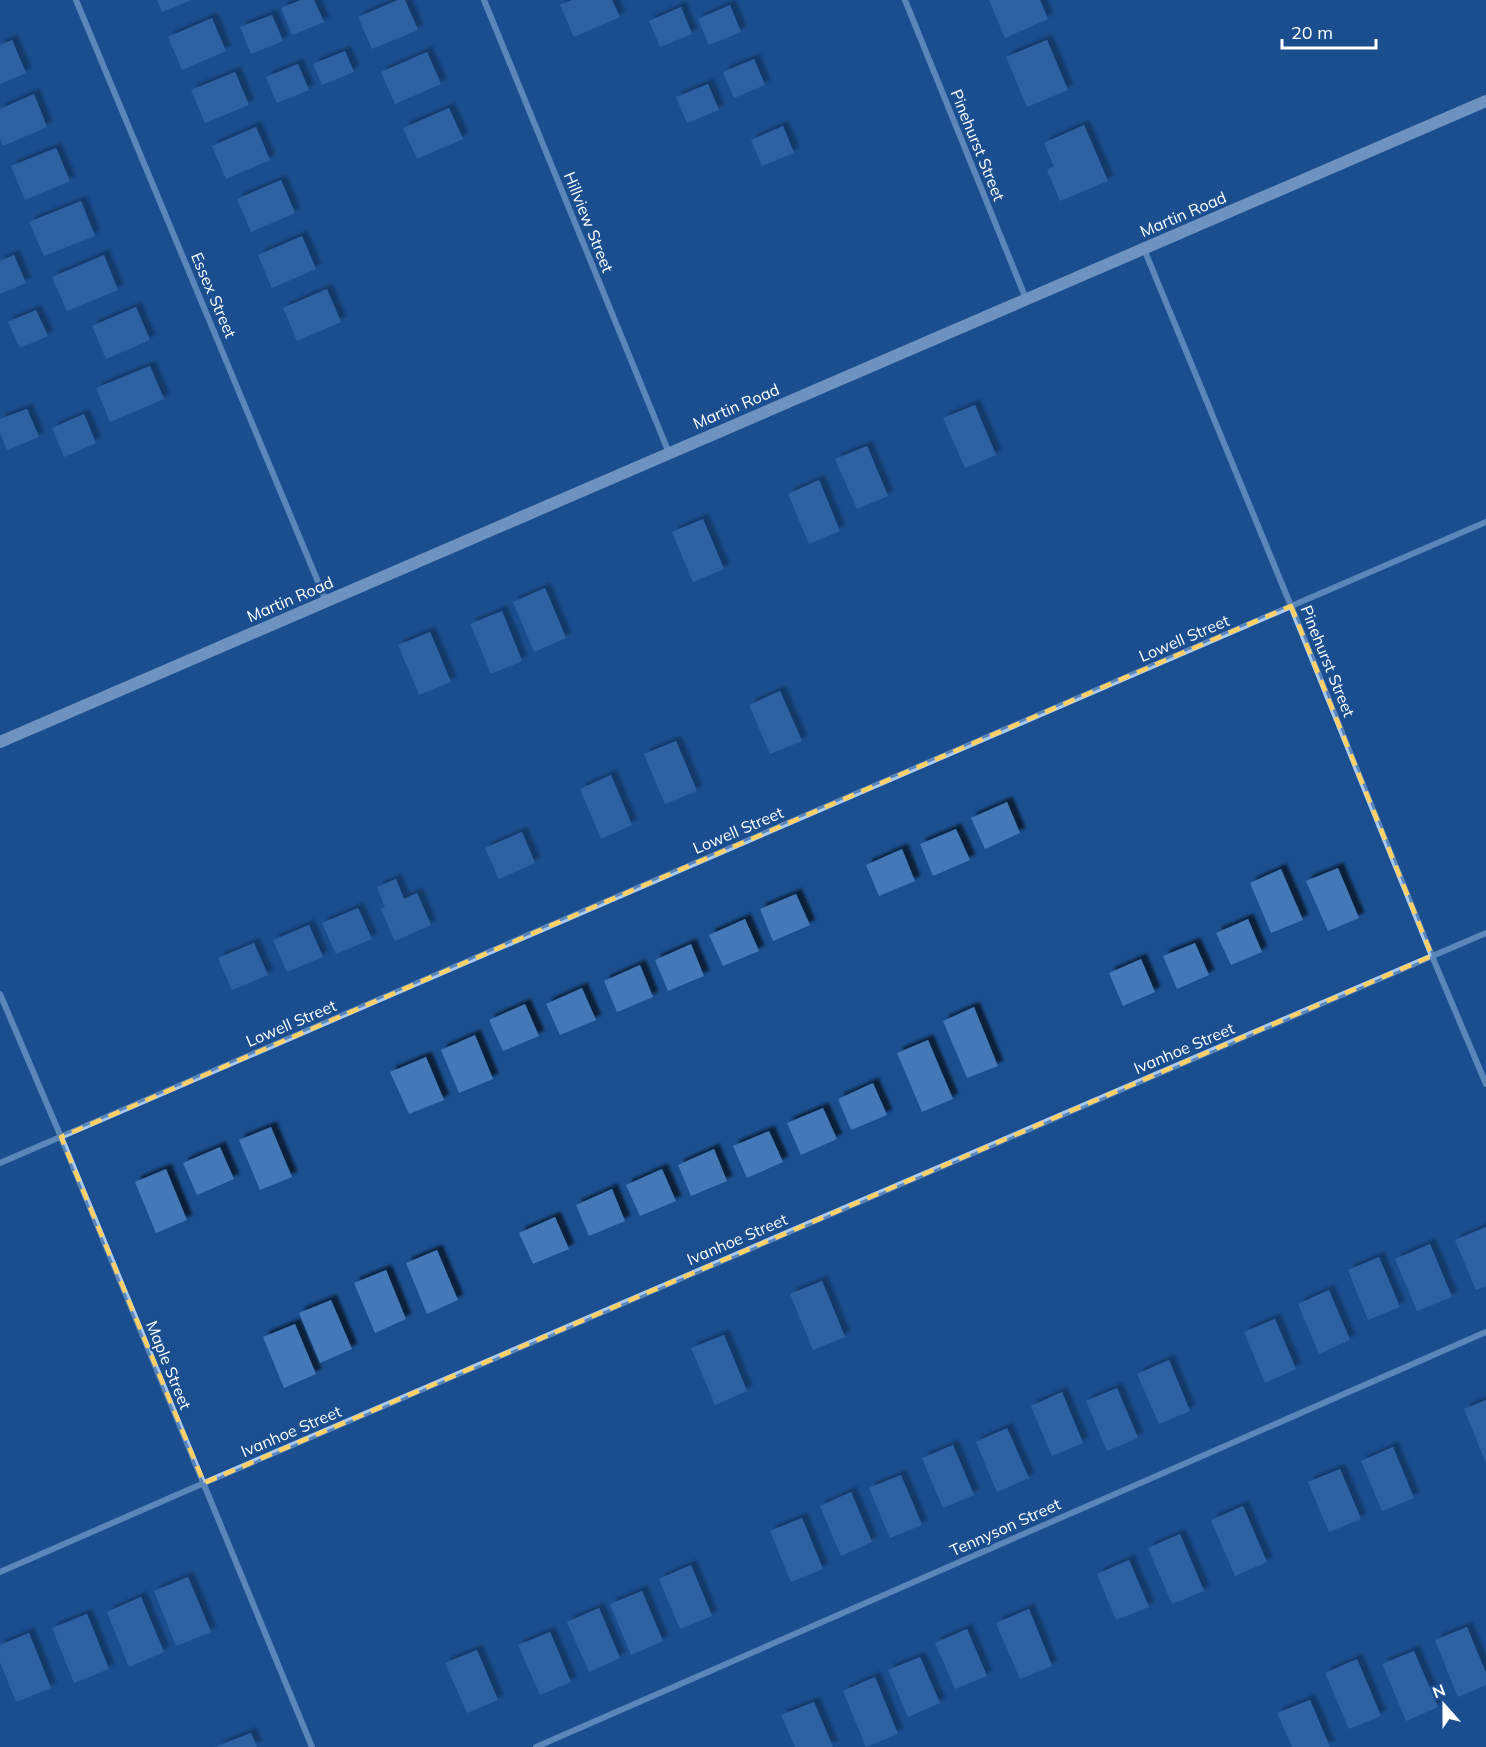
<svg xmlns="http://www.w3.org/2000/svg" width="1486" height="1747" viewBox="0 0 1486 1747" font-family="Mulish,sans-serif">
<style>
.building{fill:#4478b7;filter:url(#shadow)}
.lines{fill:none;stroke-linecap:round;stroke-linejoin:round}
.street{stroke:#a9c9ee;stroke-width:6}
.secondary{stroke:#d6e6fa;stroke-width:12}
.marked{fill:none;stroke:#ffd166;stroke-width:4.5;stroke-dasharray:12 8;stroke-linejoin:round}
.labels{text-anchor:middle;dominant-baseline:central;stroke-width:4.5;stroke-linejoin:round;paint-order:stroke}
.street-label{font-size:16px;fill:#fff;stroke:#1b4f8f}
</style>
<defs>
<filter id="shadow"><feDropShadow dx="5.5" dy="-5.5" stdDeviation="1.5" flood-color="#0009"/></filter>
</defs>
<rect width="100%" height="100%" fill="#1b4f8f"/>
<!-- building -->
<g class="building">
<path d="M157,0H191L162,12Z"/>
<path d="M301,0H314L324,22L292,35L281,8Z"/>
<path d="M398,0H405L418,30L372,49L358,17Z"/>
<path d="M572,0H612L620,17L574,37L560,5Z"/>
<path d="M989,0H1040L1048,19L1005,38Z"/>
<path d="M730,5L741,32L709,45L698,19Z"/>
<path d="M681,7L692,34L660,47L649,21Z"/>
<path d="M272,15L283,41L251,54L240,27Z"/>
<path d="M212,18L226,51L182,70L168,37Z"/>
<path d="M12,40L26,73L0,84V45Z"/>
<path d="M1047,40L1068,90L1027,107L1006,57Z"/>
<path d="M345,51L354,72L322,85L313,64Z"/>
<path d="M427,52L441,84L395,104L381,72Z"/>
<path d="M754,59L765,85L734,98L723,72Z"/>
<path d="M298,64L309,90L277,103L266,77Z"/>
<path d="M235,72L249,105L205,123L191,90Z"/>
<path d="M708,84L719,110L687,123L676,97Z"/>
<path d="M34,94L47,127L3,146L0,138V109Z"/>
<path d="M449,108L463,139L417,159L403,128Z"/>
<path d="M1084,125L1108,181L1060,201L1047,170L1054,166L1044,143Z"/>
<path d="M783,126L794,153L762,166L751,140Z"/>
<path d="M256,127L270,160L226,179L212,146Z"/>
<path d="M56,148L70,181L25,200L11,166Z"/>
<path d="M281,180L295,213L251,232L237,199Z"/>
<path d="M81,201L95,236L44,256L29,222Z"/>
<path d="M302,236L316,269L272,288L258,255Z"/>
<path d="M14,255L26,283L0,294V261Z"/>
<path d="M104,255L118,290L67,311L52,277Z"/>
<path d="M327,289L341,322L297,341L283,308Z"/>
<path d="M136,307L150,340L106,359L92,326Z"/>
<path d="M36,310L48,336L20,348L8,322Z"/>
<path d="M150,366L164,399L110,422L96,388Z"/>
<path d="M975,405L996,455L965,468L943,418Z"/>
<path d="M27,409L39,437L7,450L0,433V419Z"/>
<path d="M84,414L96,443L64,457L52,428Z"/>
<path d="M867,446L888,496L857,509L835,459Z"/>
<path d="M819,480L840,531L809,544L788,494Z"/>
<path d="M703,519L724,569L693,582L672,532Z"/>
<path d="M545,588L566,638L534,652L513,602Z"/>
<path d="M502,611L522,661L491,674L470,624Z"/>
<path d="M430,632L451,682L419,695L398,645Z"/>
<path d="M780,691L802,741L770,754L749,705Z"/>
<path d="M676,741L697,791L665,804L644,754Z"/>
<path d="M611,775L632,825L601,839L580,789Z"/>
<path d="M1007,802L1020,833L985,849L971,818Z"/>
<path d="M956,829L970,860L933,876L920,844Z"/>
<path d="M522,832L535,863L499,879L485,848Z"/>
<path d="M902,849L915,881L879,896L866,865Z"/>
<path d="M1338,868L1359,918L1328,931L1306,881Z"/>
<path d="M1281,869L1303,920L1271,933L1250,883Z"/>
<path d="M396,879L404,899L417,893L431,925L395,941L381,909L385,907L377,887Z"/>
<path d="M796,894L810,925L773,941L760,909Z"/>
<path d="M358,908L372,939L336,954L322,923Z"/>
<path d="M745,919L759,951L723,966L709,935Z"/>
<path d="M1248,919L1262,952L1231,965L1216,933Z"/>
<path d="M309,925L323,957L287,972L273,940Z"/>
<path d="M254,943L268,975L232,990L218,958Z"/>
<path d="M1195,943L1209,975L1177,989L1163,956Z"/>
<path d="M691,944L704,976L668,991L655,960Z"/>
<path d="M1141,959L1155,992L1123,1006L1109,973Z"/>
<path d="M640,965L653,997L617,1012L604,981Z"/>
<path d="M582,988L596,1020L560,1035L546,1004Z"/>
<path d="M525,1004L539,1036L503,1051L489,1020Z"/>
<path d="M974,1007L998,1066L967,1078L943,1021Z"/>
<path d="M475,1035L493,1079L459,1093L441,1050Z"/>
<path d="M928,1040L953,1099L922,1112L897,1053Z"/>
<path d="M426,1057L444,1100L409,1114L390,1072Z"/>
<path d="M873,1083L887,1115L851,1130L838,1099Z"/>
<path d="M823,1108L837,1139L801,1155L787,1123Z"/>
<path d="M271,1127L292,1177L260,1190L239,1140Z"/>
<path d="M769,1131L783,1162L747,1178L733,1146Z"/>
<path d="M220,1147L234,1179L197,1195L183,1163Z"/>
<path d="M714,1149L727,1181L691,1196L678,1165Z"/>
<path d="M166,1169L187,1220L156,1233L135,1182Z"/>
<path d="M662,1169L676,1201L640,1216L626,1185Z"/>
<path d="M612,1189L625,1221L589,1236L576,1205Z"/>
<path d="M555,1217L569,1249L533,1264L519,1233Z"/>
<path d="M1486,1227V1286L1476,1290L1455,1240Z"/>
<path d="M1430,1244L1452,1297L1417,1311L1395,1259Z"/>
<path d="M437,1250L458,1300L427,1314L406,1263Z"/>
<path d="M1379,1257L1400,1307L1368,1320L1348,1270Z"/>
<path d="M386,1270L406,1319L375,1333L354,1283Z"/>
<path d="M822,1281L845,1337L813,1350L790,1294Z"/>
<path d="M1329,1290L1350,1340L1319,1354L1298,1304Z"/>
<path d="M331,1300L352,1349L320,1363L299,1313Z"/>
<path d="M1275,1319L1296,1369L1265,1383L1244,1332Z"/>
<path d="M295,1324L316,1374L284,1388L263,1337Z"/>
<path d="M724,1335L747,1391L715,1405L691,1348Z"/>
<path d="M1169,1360L1190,1411L1159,1424L1137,1374Z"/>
<path d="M1117,1388L1138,1438L1107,1451L1086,1401Z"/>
<path d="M1062,1392L1083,1443L1052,1456L1031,1406Z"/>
<path d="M1486,1400V1463L1464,1409Z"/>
<path d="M1007,1428L1029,1478L997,1492L976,1442Z"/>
<path d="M953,1445L974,1495L943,1508L922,1458Z"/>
<path d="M1393,1447L1414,1498L1382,1511L1361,1461Z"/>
<path d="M1340,1469L1361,1519L1329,1532L1308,1482Z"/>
<path d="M901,1475L922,1525L890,1538L869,1488Z"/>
<path d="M851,1492L872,1542L841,1556L820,1506Z"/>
<path d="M1243,1506L1267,1562L1235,1576L1211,1520Z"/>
<path d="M802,1518L823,1569L791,1582L770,1531Z"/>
<path d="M1180,1534L1204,1591L1172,1604L1148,1548Z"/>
<path d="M1129,1560L1149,1607L1116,1620L1097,1574Z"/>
<path d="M691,1565L712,1616L680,1629L659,1579Z"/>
<path d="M188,1577L211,1632L176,1646L154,1591Z"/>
<path d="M642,1591L663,1641L631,1655L610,1604Z"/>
<path d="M141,1597L164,1652L129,1667L107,1612Z"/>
<path d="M599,1608L620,1658L589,1672L567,1622Z"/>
<path d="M1029,1609L1052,1666L1020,1679L996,1623Z"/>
<path d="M87,1614L109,1669L74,1683L52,1628Z"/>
<path d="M1467,1627L1486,1673V1685L1458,1697L1435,1640Z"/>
<path d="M967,1629L987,1676L955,1689L935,1643Z"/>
<path d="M550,1632L571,1682L540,1695L518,1645Z"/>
<path d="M29,1633L51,1688L16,1702L0,1662V1645Z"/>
<path d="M477,1650L498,1700L467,1713L445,1663Z"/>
<path d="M1414,1651L1438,1707L1406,1721L1382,1664Z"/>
<path d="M920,1657L940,1703L908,1717L888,1670Z"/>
<path d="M1357,1659L1381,1716L1349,1729L1325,1673Z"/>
<path d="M875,1677L898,1734L866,1747L843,1691Z"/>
<path d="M1310,1700L1330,1747H1292L1277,1713Z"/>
<path d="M814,1702L833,1747H795L781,1715Z"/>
<path d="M251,1733L257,1747H215Z"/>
</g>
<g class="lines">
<!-- street -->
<g class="street">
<path d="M76,0L326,601"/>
<path d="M484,0L669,453"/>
<path d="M905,0L1026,299"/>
<path d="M1144,249L1291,606L1432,956L1486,1084"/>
<path d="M0,994L61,1137L312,1747"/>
<path d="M0,1163L1486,522"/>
<path d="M0,1572L204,1483L1486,933"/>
<path d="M536,1747L1486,1332"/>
</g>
<!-- secondary -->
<path class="secondary" d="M0,742L1486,101"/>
</g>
<!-- marked area -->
<path d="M0 0H1486V1747H0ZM1291,606L1432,956L204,1483L61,1137Z" fill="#1b4f8f" fill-opacity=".55" fill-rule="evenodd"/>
<path class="marked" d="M1291,606L1432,956L204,1483L61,1137Z"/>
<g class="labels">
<!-- street labels -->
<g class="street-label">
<text transform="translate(978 145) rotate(68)">Pinehurst Street</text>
<text transform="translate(1183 214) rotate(-23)">Martin Road</text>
<text transform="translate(589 222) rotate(68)">Hillview Street</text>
<text transform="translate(214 295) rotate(67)">Essex Street</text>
<text transform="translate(736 406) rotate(-23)">Martin Road</text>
<text transform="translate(290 599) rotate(-23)">Martin Road</text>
<text transform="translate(1184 638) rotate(-23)">Lowell Street</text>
<text transform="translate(1328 661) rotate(68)">Pinehurst Street</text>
<text transform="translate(738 830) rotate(-23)">Lowell Street</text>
<text transform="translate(291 1023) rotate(-23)">Lowell Street</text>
<text transform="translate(1184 1048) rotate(-23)">Ivanhoe Street</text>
<text transform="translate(737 1239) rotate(-23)">Ivanhoe Street</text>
<text transform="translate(169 1365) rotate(68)">Maple Street</text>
<text transform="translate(291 1431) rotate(-23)">Ivanhoe Street</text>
<text transform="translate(1005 1527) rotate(-24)">Tennyson Street</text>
</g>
</g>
<!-- north arrow -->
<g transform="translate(1444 1705) rotate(339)" stroke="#1b4f8f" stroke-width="4.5" paint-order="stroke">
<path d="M0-4.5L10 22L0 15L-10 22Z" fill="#ffffff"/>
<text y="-9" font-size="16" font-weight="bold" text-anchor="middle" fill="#ffffff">N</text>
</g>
<!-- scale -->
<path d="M1282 39v9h94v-9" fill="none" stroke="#ffffff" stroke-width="3"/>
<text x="1291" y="39" font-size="18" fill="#ffffff" stroke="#1b4f8f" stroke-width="4.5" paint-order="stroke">20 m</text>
</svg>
